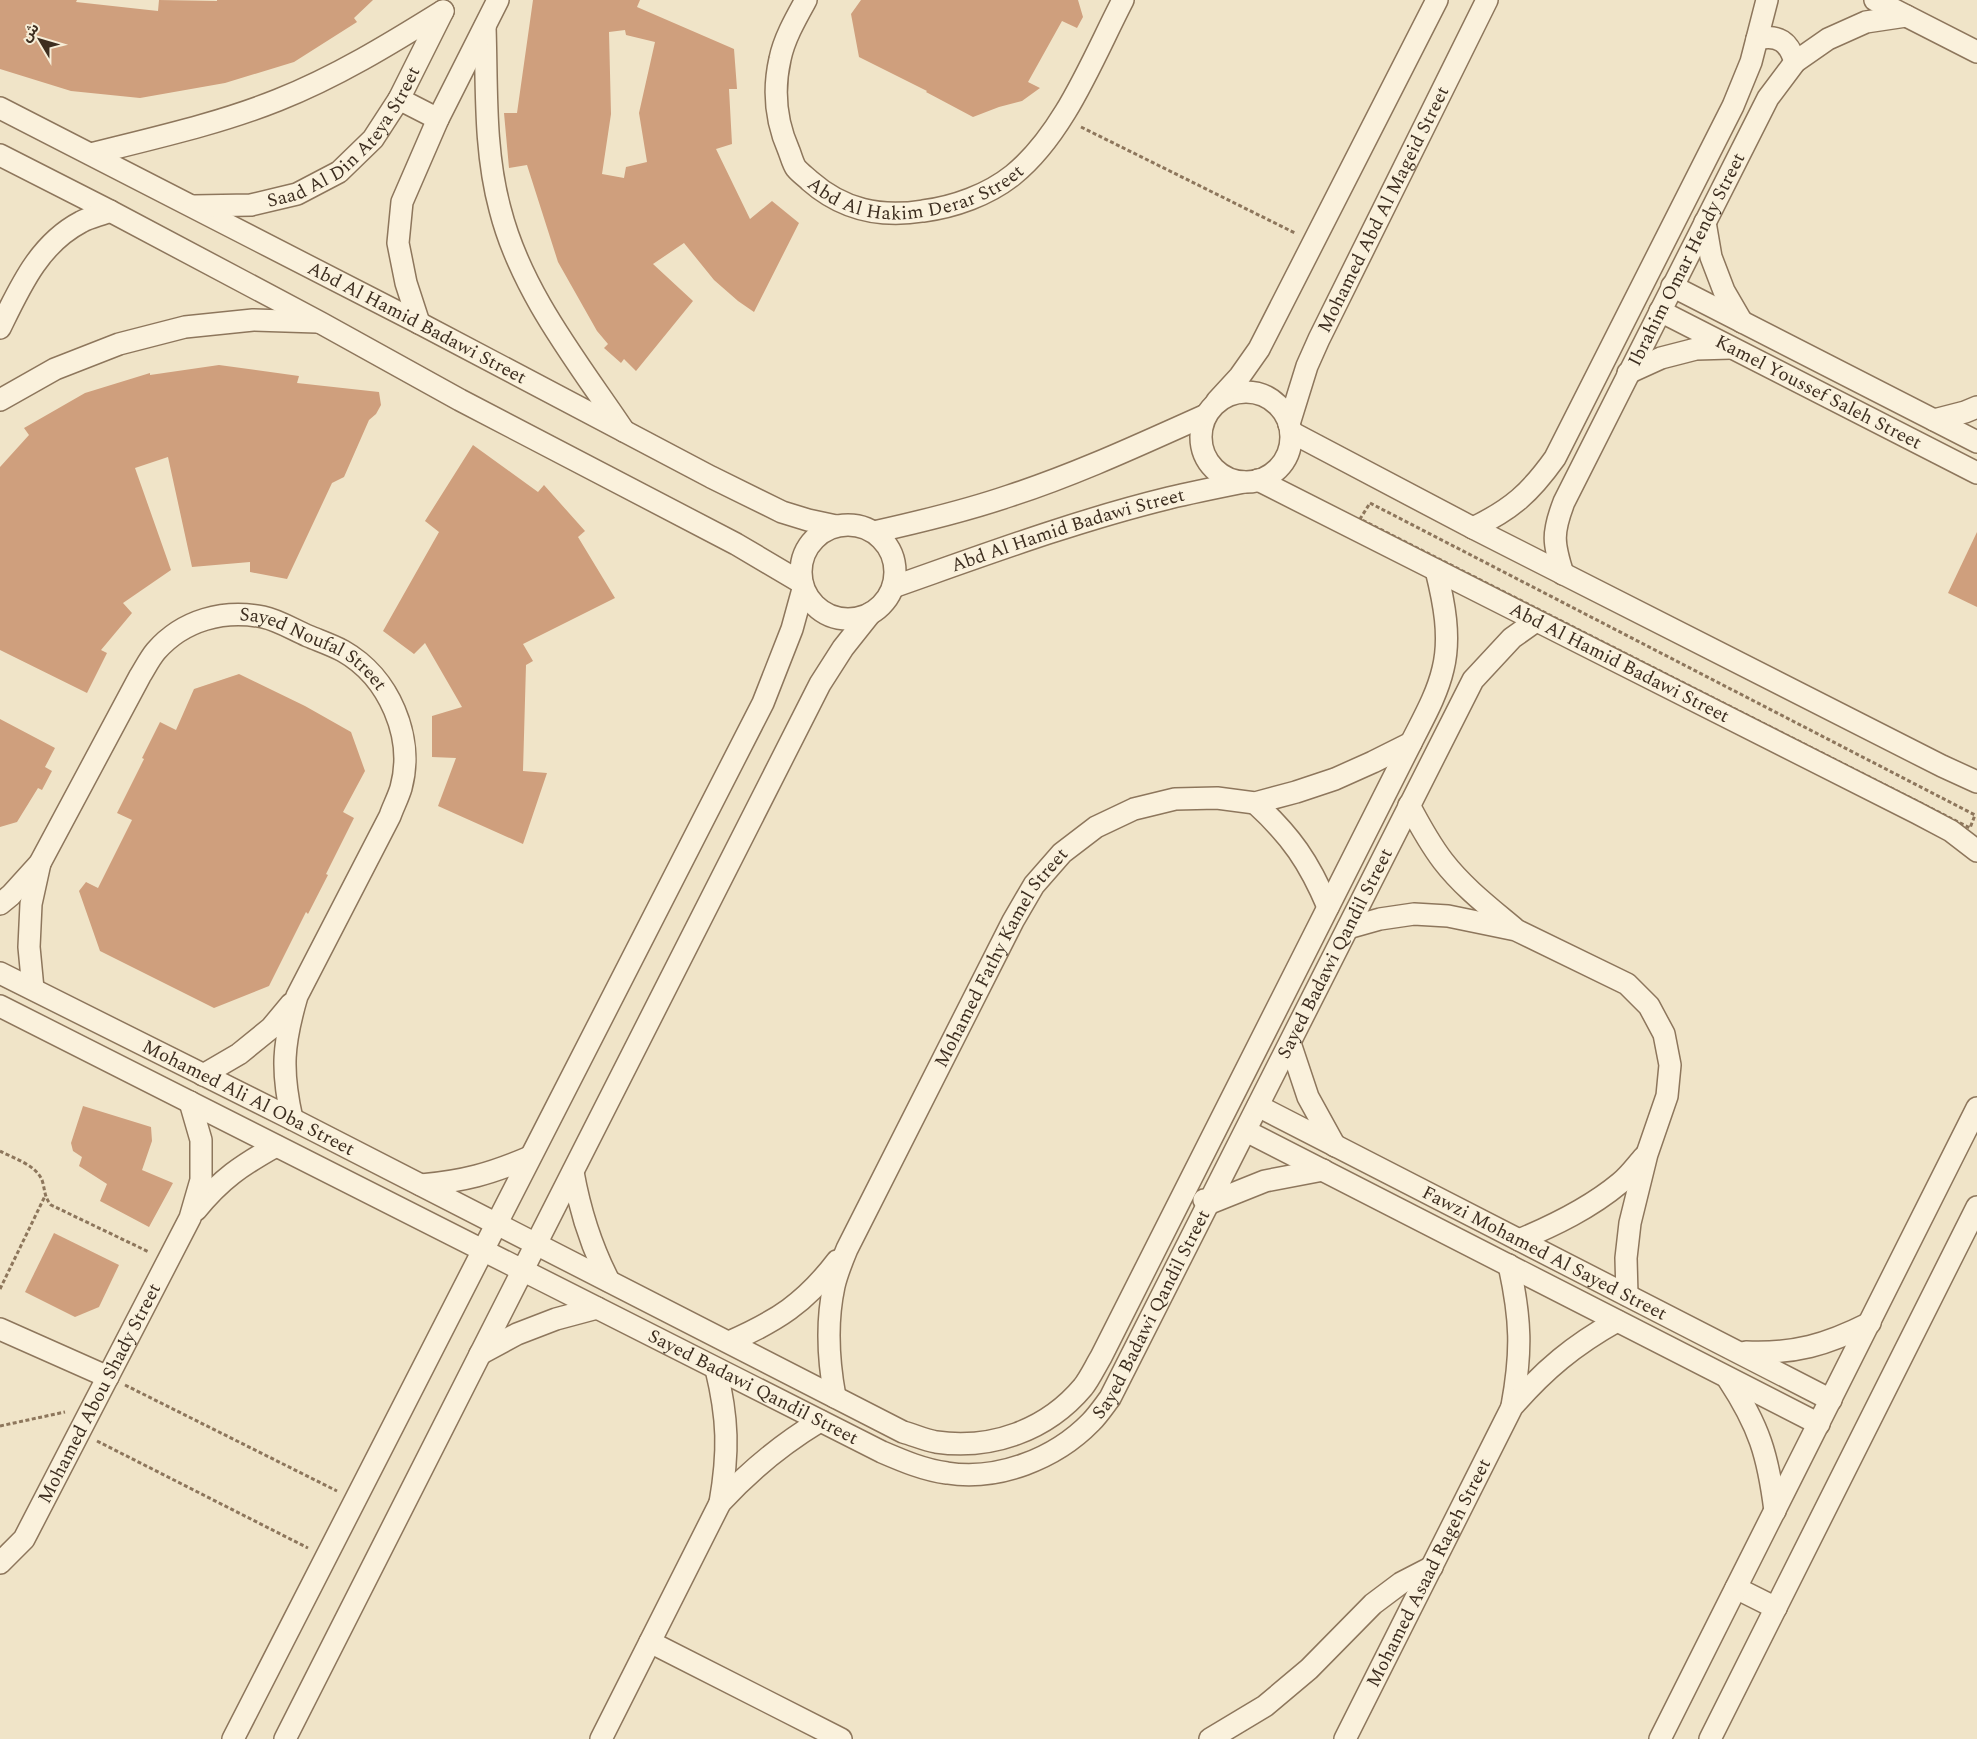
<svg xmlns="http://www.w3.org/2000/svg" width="1977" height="1739" viewBox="0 0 1977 1739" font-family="Spectral,'Noto Sans Arabic',serif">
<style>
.building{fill:#cf9f7d;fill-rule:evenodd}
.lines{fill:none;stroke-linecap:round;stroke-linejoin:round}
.minor-casing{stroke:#8d765c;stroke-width:24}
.path{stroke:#8d765c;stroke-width:3;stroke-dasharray:4 2.5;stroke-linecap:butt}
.minor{stroke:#faf1dc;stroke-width:21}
.labels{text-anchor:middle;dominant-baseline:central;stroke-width:5;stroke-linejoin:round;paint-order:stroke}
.street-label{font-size:19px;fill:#3d2e20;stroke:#f7eed8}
</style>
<rect width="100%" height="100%" fill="#f0e4c8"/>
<!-- building -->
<g class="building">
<path d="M0,0H77L76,2L158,11L159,0L217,1V0H373L354,18L357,22L294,62L225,83L140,98L71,91L0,69Z"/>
<path d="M533,0H640L637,7L734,49L737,89H729L732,144L716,149L750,219L772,201L799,223L754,312L738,301L714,280L684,243L653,264L693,301L636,371L624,359L621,363L604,348L608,344L597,331L558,262L527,165L509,168L504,113H517ZM625,30L626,35L655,42L639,113L647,162L626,167L624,178L602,174L611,114L609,32Z"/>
<path d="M861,0H1078L1083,17L1077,28L1062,21L1028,82L1040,88L1022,101L999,107L973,117L926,92L927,91L859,57L851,14Z"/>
<path d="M219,365L299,376L297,383L379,392L381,405L376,414L369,420L344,477L332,483L287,579L250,572V562L192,567L168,457L135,468L171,570L123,603L132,613L101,650L107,653L87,693L0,650V467L29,435L24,428L85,393L150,373V375Z"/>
<path d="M473,445L538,492L544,485L585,531L578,537L615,598L523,644L533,661L526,665L523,771L547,773L523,844L438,806L456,758L432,757V716L462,707L425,643L414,654L383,631L439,532L425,521Z"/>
<path d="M1977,532V607L1948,593Z"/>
<path d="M239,674L305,706L351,732L365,771L343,812L354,818L326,874L328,875L308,914L306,912L269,986L214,1008L100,951L79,891L86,882L98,888L132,820L117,813L144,759L142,758L160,722L176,730L194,689Z"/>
<path d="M0,719L55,748L45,767L52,771L42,790L38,788L17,822L0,827Z"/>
<path d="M83,1106L151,1127L152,1141L142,1170L173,1183L149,1227L100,1201L107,1184L79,1166L82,1157L73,1151L71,1143Z"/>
<path d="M54,1233L119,1265L99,1307L75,1317L25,1292Z"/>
</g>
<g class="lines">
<defs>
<g id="minor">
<path id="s1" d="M806,0C796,18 784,39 780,59C773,90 776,122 789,151C791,156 793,164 796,168C800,173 806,177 810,181C843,210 880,218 923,211C954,207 988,195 1013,175C1064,134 1093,58 1123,0"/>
<path d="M1875,0L1977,52"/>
<path d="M485,27C487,88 484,150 500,209C521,292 577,361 624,431"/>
<path d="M1757,39C1779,34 1789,42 1795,62"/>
<path d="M399,99L438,119"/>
<path id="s2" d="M0,108L419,323L711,477L782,512L808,520L836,526"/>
<path d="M91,154C154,138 218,124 278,100C336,77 390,44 443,11"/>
<path d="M0,155L110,211L321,323L460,400L736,544L802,583"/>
<path id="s3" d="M194,206L251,205L297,194L339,172L373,139L399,99L443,11"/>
<path d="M1705,222L1711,257L1724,291L1742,322"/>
<path d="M1672,286L1977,442"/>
<path id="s4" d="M1660,311L1977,473"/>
<path d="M419,323L406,283L398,243L402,202L438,119L498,0"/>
<path d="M0,328C20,287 39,244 81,222C90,217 101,215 110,211"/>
<path d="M1628,373L1661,358L1696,349L1731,348"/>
<circle cx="1246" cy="437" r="45"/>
<path d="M0,400L55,369L119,344L185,327L253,320L317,322"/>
<path d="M1217,401L1240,376L1259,349L1437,0"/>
<path d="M1934,420L1965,412L1977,407"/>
<path id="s5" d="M1289,424L1307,366L1319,339L1487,0"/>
<path d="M1291,432L1473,528L1942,766L1977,782"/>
<path id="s6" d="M1258,480L1917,813L1951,831L1977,851"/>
<circle cx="848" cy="572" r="47"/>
<path d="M1473,528C1512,509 1530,493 1555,458L1733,106L1751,62L1767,0"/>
<path d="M874,532C919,522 965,511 1009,496C1077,474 1141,444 1206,415"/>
<path id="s7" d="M1563,574C1553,543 1552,533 1564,502L1768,98L1795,62L1828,39L1866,22L1906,16"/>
<path id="s8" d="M893,587C984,555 1075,521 1169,498C1194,492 1219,487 1244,482"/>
<path d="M1255,803C1291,836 1309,862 1328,907"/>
<path d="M1409,805C1419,824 1430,844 1443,861C1463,887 1489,907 1514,928"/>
<path id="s9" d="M0,904L11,895L40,863L140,676C145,668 150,658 156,651C183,620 224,609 263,617C278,620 294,630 308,636C320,641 332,645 343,651C389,677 415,737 401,788C398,798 393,807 390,816L297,996C283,1044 281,1070 292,1119"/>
<path d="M1348,928L1380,919L1414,914L1448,916L1516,930L1627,984L1649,1006L1664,1034L1670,1065L1667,1096L1647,1154L1630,1223L1626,1258L1627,1295"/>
<path id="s10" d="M0,973L292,1119L903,1432C914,1435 925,1440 936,1442C992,1450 1047,1430 1083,1387C1090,1378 1095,1367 1101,1357L1411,743C1423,719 1437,695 1443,669C1451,637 1444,602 1436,570"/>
<path d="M33,989L29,947L31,904L40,863"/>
<path id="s11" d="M0,1006L882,1452C903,1461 924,1470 947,1473C998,1481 1055,1459 1091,1422C1098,1415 1104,1406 1110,1398L1473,680L1512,638L1536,621"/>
<path d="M1290,1043L1308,1097L1335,1146"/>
<path d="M203,1075L239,1054L271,1028L291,1004"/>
<path id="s12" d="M1258,1106L1831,1400"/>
<path d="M1246,1131L1819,1424"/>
<path d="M573,1172C580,1211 591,1246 609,1281"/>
<path d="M421,1185C464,1181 490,1174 530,1157"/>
<path d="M1204,1200L1210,1203L1265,1181L1323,1170"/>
<path d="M196,1210C221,1179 242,1165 276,1146"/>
<path d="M1519,1240C1555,1225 1590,1208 1620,1183C1629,1176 1636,1166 1644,1157"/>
<path d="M1509,1265C1521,1319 1522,1352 1512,1406"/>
<path d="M0,1329L108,1377"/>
<path d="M729,1342C777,1321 805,1303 837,1261"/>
<path d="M1746,1352C1795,1354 1826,1345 1870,1323"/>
<path d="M480,1354L517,1334L556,1319L597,1308"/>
<path d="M716,1369C728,1418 729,1452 720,1503"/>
<path d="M1728,1379C1759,1426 1768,1455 1775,1511"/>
<path id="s13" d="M835,1397C828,1359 826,1323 834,1286C837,1273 842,1261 847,1249L1013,921L1034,885L1062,853L1096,827L1134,809L1175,799L1217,798L1255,803L1296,792L1335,779L1373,762L1411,743"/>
<path id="s14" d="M0,1563L24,1539L190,1218L201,1180V1140L190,1102"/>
<path d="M1736,1588L1776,1608"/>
<path d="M650,1642L841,1739"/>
<path d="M233,1739L763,703L792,629L803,589"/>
<path d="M285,1739L820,684L843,648L870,614"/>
<path d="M601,1739L720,1503C750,1470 782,1444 820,1421"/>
<path d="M1210,1739L1265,1706L1309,1669L1373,1604L1401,1583L1432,1567"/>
<path id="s15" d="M1345,1739L1512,1407C1544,1370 1574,1345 1617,1321"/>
<path d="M1660,1739L1977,1108"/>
<path d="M1710,1739L1977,1207"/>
</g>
</defs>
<!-- minor casing -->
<use href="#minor" class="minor-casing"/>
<!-- path -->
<g class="path">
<path d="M1081,127L1295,233"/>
<path d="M1370,503L1975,815L1970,828L1360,519Z"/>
<path d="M0,1151C13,1158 36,1165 42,1180C45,1189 44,1197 51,1205L149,1252"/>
<path d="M0,1289L45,1196"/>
<path d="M125,1385L337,1491"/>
<path d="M0,1426L65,1412"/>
<path d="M97,1441L308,1548"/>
</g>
<!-- minor -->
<use href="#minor" class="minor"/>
</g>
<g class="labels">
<!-- street labels -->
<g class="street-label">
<text stroke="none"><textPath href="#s3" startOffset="178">Saad Al Din Ateya Street</textPath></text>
<text stroke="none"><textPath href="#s1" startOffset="311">Abd Al Hakim Derar Street</textPath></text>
<text stroke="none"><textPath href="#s5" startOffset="235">Mohamed Abd Al Mageid Street</textPath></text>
<text stroke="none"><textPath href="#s7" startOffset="346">Ibrahim Omar Hendy Street</textPath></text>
<text stroke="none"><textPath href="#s2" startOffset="469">Abd Al Hamid Badawi Street</textPath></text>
<text stroke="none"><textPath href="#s4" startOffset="178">Kamel Youssef Saleh Street</textPath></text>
<text stroke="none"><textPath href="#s8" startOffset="184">Abd Al Hamid Badawi Street</textPath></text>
<text stroke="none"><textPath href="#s9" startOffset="476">Sayed Noufal Street</textPath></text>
<text stroke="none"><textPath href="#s6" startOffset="405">Abd Al Hamid Badawi Street</textPath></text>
<text stroke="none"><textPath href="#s11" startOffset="1744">Sayed Badawi Qandil Street</textPath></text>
<text stroke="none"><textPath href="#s13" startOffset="481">Mohamed Fathy Kamel Street</textPath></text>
<text stroke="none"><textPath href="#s10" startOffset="278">Mohamed Ali Al Oba Street</textPath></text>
<text stroke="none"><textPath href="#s12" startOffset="322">Fawzi Mohamed Al Sayed Street</textPath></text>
<text stroke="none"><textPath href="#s11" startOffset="1339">Sayed Badawi Qandil Street</textPath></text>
<text stroke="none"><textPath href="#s11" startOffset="844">Sayed Badawi Qandil Street</textPath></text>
<text stroke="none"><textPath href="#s14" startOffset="198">Mohamed Abou Shady Street</textPath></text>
<text stroke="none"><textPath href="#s15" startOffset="186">Mohamed Asaad Rageh Street</textPath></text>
</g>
</g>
<!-- north arrow -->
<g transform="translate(40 40) rotate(308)" stroke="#f7eed8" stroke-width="4" paint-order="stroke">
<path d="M0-4L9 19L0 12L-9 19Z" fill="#3d2e20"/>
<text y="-8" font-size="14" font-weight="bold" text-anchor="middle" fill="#3d2e20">ش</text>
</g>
</svg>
